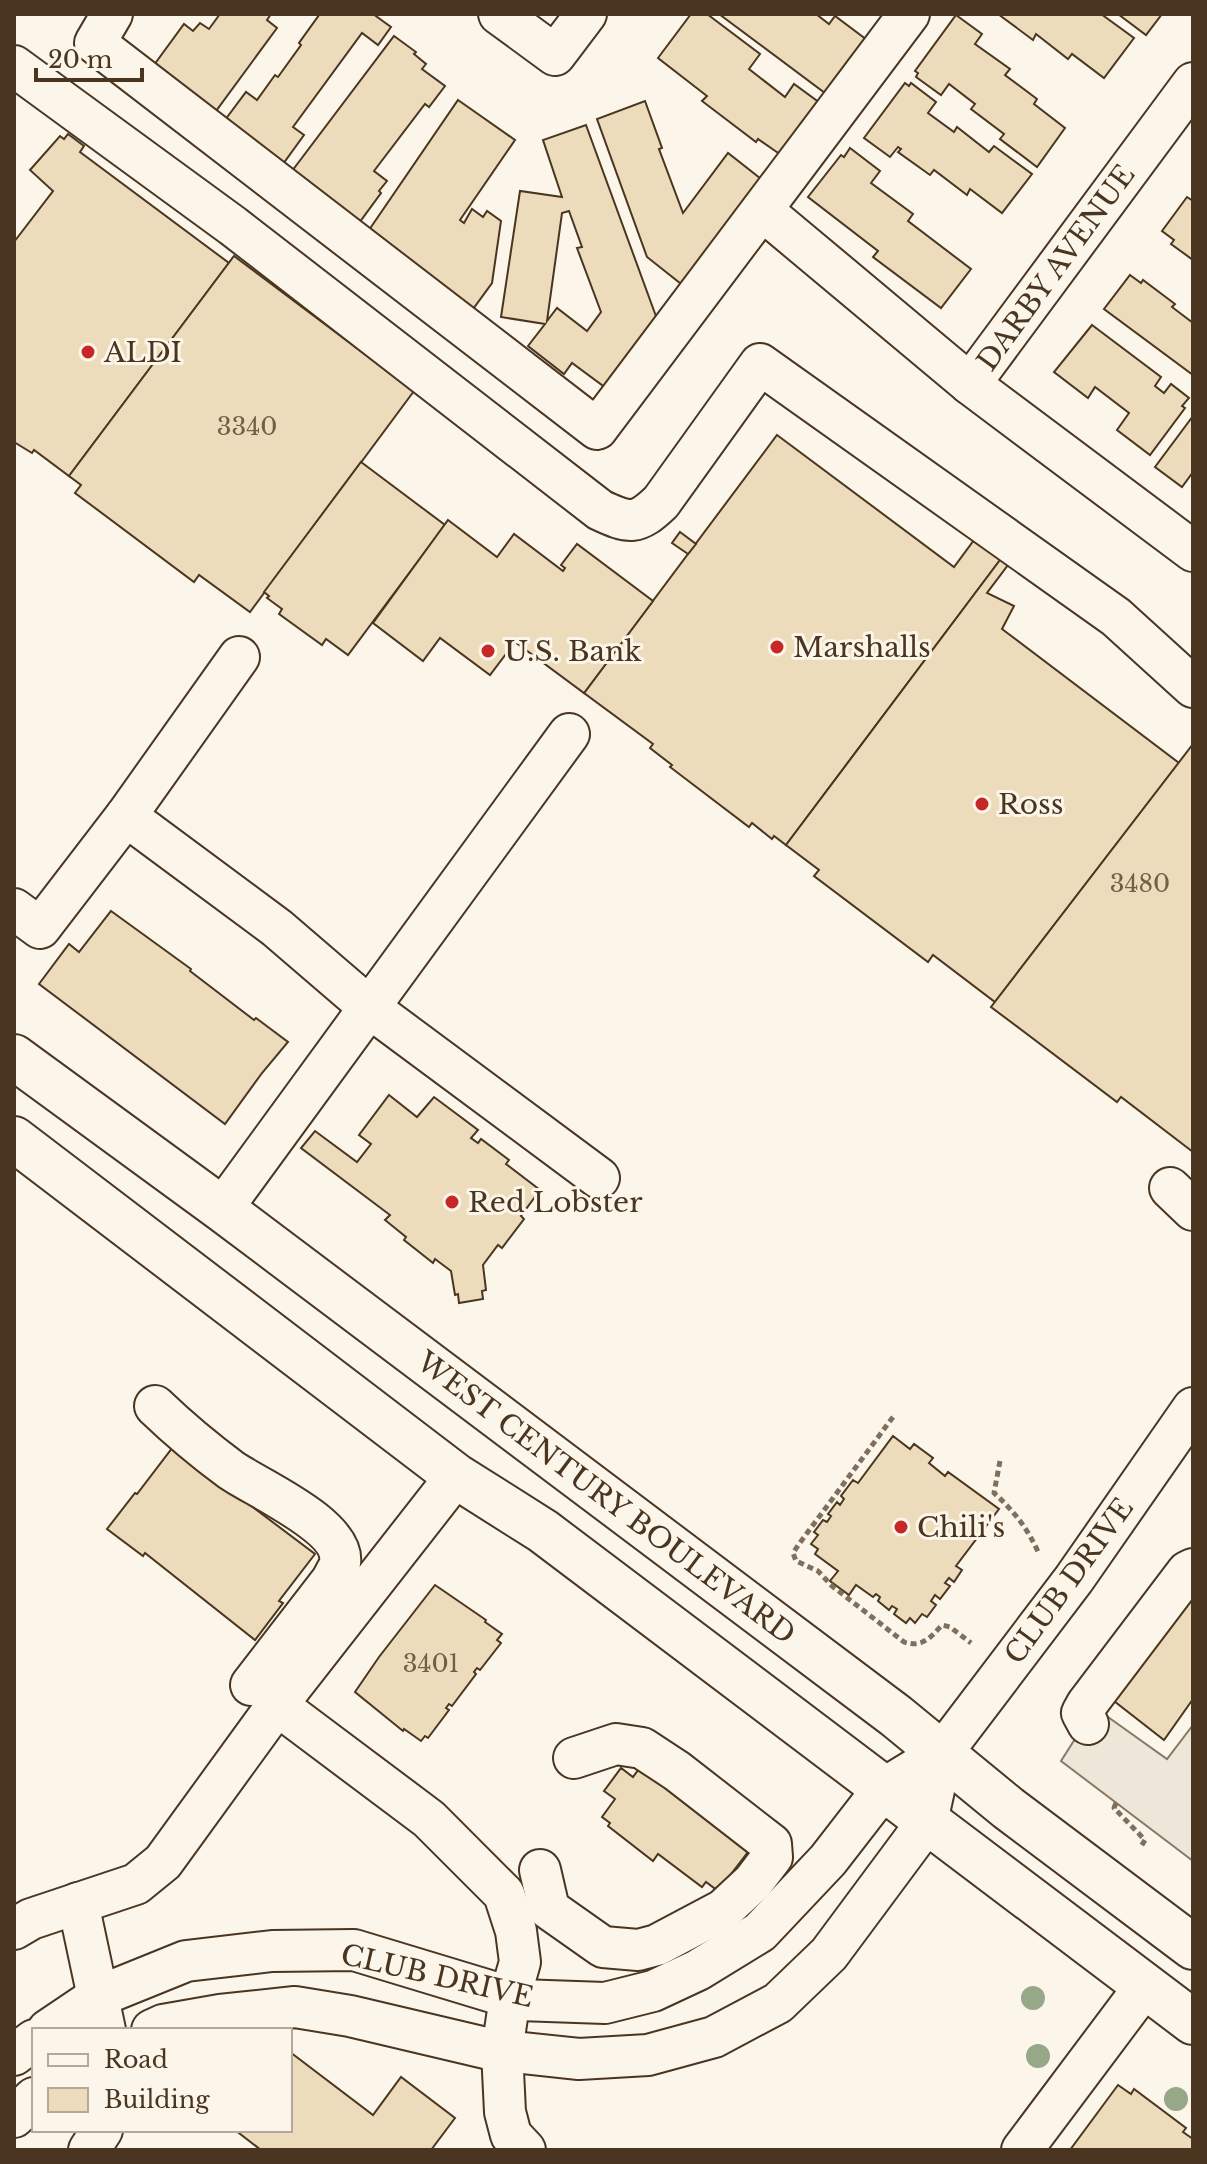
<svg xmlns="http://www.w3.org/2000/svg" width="1207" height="2164" viewBox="0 0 1207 2164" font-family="'Libre Baskerville',serif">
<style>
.parking{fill:#ede7d9;stroke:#887966;stroke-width:2}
.building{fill:#ecdcbc;stroke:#4a3520;stroke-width:2;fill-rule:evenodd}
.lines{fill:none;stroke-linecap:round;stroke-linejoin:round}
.minor-casing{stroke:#4a3520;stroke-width:44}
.major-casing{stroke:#4a3520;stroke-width:48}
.path{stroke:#7f6f5c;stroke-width:5;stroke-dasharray:6 4;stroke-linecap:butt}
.minor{stroke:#fbf6e9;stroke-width:40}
.major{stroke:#fbf6e9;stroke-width:44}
.tree{fill:#96a887}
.poi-dot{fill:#c62828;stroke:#fbf6e9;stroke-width:3}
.labels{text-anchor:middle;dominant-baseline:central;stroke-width:6;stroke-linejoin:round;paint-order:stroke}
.number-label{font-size:24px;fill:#725f47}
.street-label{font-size:28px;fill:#4a3520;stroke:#fbf6e9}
.poi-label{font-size:28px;fill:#4a3520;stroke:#fbf6e9;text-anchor:start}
</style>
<rect width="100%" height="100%" fill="#fbf6e9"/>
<!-- parking -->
<path class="parking" d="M1108,1717L1167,1759L1193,1725V1861L1061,1761L1075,1739Z"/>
<!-- building -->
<g class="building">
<path d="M220,14H271L267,20L277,28L216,111L154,65L184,24L193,31L200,23L209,29Z"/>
<path d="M318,14H373L391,27L378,45L362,33L293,127L304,135L283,164L225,120L246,92L257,100L275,75L278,77L301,45L299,43L319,15Z"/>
<path d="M691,14H707L760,54L749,69L785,97L794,84L820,103L781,155L758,139L756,142L702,101L707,96L658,58Z"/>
<path d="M719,14H816L829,24L835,16L867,40L829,96Z"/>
<path d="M998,14H1101L1134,38L1104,78L1072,54L1068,59L1036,34L1033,40Z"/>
<path d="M1118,14H1162L1146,35Z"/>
<path d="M956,15L982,34L975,44L1010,69L1005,75L1037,99L1034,104L1065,128L1037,167L1000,139L1004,134L971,109L975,104L949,84L941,95L916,77L918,73L915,71Z"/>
<path d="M394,36L416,52L414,54L426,64L422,69L445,86L429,107L425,104L374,171L387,181L379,191L381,193L359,223L292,171Z"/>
<path d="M905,83L909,86L911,83L936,102L928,113L954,132L957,127L989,152L994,146L1032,174L1002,213L970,189L967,195L934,170L930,175L898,152L901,149L898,147L890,157L864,138Z"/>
<path d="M458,100L515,140L460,220L464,223L472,209L483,217L487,211L501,221L492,283L473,309L369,230Z"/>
<path d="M645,101L662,148L659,149L683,213L728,153L765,182L685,287L647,257L597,119Z"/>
<path d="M586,125L657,319L606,388L572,363L564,374L528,346L545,324L501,317L520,191L562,197L543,140ZM569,211L582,247L577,248L601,312L587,331L557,308L547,321L562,213Z"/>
<path d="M68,134L84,146L80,152L229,263L69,476L34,450L32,453L14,442V242L53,191L30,170L60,136L64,139Z"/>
<path d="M850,148L880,171L871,183L913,214L908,221L971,269L941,308L873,257L878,251L808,197L841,155L844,157Z"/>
<path d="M1187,197L1193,201V260L1171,244L1174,240L1162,231Z"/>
<path d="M234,256L414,391L250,612L199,575L194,582L75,493L81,485L69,476Z"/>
<path d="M1130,275L1141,283L1143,280L1175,304L1172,307L1193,323V375L1104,309Z"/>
<path d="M1092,325L1161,377L1155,386L1164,393L1171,384L1189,398L1182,406L1185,408L1150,455L1117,430L1129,413L1095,387L1088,398L1054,372Z"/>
<path d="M1193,416V472L1182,487L1155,467Z"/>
<path d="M777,435L954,567L980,532L1006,552L786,845L774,836L772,839L752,823L749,827L670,767L672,765L650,748L653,744L584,693Z"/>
<path d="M361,462L445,525L348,655L326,639L322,645L279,614L282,609L267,598L269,596L264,592Z"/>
<path d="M448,520L497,557L514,534L563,571L565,568L561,565L577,544L653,601L584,693L515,642L490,675L440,638L423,661L373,623Z"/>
<path d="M680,532L696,544L688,554L672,543Z"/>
<path d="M1006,552L1014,557L987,593L1014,606L1002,629L1179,763L995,1002L933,955L928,962L814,876L819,870L786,845Z"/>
<path d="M1193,744V1152L1121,1097L1117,1102L991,1007Z"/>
<path d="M111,911L191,969L190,971L254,1020L256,1018L288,1042L262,1073L225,1124L39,984L69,944L79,952Z"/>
<path d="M389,1095L417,1117L434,1097L478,1130L471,1138L478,1143L481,1139L509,1160L506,1164L540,1190L521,1216L524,1219L502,1248L498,1245L483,1265L486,1290L482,1291L483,1299L459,1303L458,1294L455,1295L451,1271L435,1259L433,1263L404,1240L406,1237L385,1220L390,1215L301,1148L315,1131L357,1162L371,1144L359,1135Z"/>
<path d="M893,1436L910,1449L914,1444L933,1458L929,1463L945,1476L948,1472L999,1509L956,1566L962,1570L954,1582L949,1578L945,1583L950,1586L940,1599L935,1595L931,1601L936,1605L927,1617L922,1614L915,1623L910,1618L906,1623L894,1614L897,1609L892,1606L889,1610L878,1601L880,1597L876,1594L873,1597L856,1585L849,1595L830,1581L838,1571L815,1554L818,1549L811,1544L818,1535L814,1532L823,1520L827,1522L831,1516L828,1514L837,1502L840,1505L844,1499L841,1496L853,1480L858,1483Z"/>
<path d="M173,1447L315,1554L279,1601L283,1603L255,1640L145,1553L143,1556L107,1529L135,1493L137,1494Z"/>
<path d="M1193,1584V1699L1164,1740L1114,1701Z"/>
<path d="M435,1585L486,1620L485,1622L502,1634L497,1640L501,1643L480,1670L477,1668L474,1672L476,1674L452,1706L449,1704L446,1708L449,1710L428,1738L425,1736L421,1741L404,1729L403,1731L355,1692L379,1657Z"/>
<path d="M646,1759L751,1848L718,1891L706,1882L702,1887L658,1854L653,1861L608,1826L610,1823L602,1817L615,1799L604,1791L621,1768L633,1777Z"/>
<path d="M290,2052L373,2115L401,2077L455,2118L431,2150H261L235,2130H290Z"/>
<path d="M1118,2085L1131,2094L1134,2089L1186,2128L1183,2132L1193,2139V2150H1070Z"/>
</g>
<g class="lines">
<defs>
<g id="minor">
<path d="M112,14L95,43L597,429L909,14"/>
<path d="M499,14L555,55L586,14"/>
<path d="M14,66L233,226L600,510C630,524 637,525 661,502L760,364L1116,617L1193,687"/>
<path d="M1193,83L970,384L1193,551"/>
<path d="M762,210L970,384"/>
<path d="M126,816L277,928L370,1008L599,1178"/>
<path d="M14,909L40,928L126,816L239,657"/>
<path d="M1170,1188L1193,1210"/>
<path d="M222,1209L569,734"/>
<path d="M155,1406C179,1429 204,1450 231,1470C255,1487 346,1526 340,1563C339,1568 334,1575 332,1580L251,1685"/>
<path d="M277,1705L429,1819L504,1894L516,1931L520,1962L510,1997L502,2051L505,2112L511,2135L525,2150"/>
<path d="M1088,1724L1082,1713L1087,1704L1187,1572L1193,1569"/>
<path d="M540,1870L549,1909L603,1947L638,1950L657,1945L723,1910L753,1882L772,1857L771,1844L677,1771L642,1748L616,1744L574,1758"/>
<path d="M78,1903L105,2030"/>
<path d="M14,1929L31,1919L136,1884L163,1862L277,1705L456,1476"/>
<path d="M48,2030L97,1997L186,1961L272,1951L354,1950L519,2000L605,2003L653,1991L698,1970L760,1932L828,1860L883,1789L942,1753L1074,1579L1193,1408"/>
<path d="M152,2030L163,2025L220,2015L295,2007L350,2016L494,2050L579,2059L648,2055L714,2037L778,2003L829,1954L927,1822L942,1753"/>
<path d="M14,2055L34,2040"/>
<path d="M14,2117L34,2098"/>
<path d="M89,2150L102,2130"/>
<path d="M1022,2150L1145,1986"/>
</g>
<g id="major">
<path d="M14,1057L222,1209L896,1716L1008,1808L1193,1947"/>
<path d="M14,1139L456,1476L543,1531L1193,2022"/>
</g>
</defs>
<!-- minor casing -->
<use href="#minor" class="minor-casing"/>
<!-- major casing -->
<use href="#major" class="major-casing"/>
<!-- path -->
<g class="path">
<path d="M893,1417L799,1544L793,1553L796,1561L818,1571L832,1586L904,1642C922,1648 930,1638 942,1625L950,1627L971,1643"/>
<path d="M1000,1461L994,1493C1014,1511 1028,1529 1039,1554"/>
<path d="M1116,1803L1114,1808L1145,1840L1140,1848"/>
</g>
<!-- minor -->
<use href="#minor" class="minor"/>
<!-- major -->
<use href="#major" class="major"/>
</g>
<!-- trees -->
<g class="tree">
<circle cx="1033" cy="1998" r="12"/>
<circle cx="1038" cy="2056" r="12"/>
<circle cx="1176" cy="2099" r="12"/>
</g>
<!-- markers -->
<g class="poi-dot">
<circle cx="88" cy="352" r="8"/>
<circle cx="777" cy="647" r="8"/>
<circle cx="488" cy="651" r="8"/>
<circle cx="982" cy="804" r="8"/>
<circle cx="452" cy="1202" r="8"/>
<circle cx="901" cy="1527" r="8"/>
</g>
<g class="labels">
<!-- number labels -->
<g class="number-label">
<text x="247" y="426">3340</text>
<text x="1140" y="883">3480</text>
<text x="431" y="1663">3401</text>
</g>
<!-- street labels -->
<g class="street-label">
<text transform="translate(1056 268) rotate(-54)">DARBY AVENUE</text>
<text transform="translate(606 1498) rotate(37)">WEST CENTURY BOULEVARD</text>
<text transform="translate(1069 1581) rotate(-54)">CLUB DRIVE</text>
<text transform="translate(437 1976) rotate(13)">CLUB DRIVE</text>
</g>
<!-- poi labels -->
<g class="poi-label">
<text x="104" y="352">ALDI</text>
<text x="793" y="647">Marshalls</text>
<text x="504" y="651">U.S. Bank</text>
<text x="998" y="804">Ross</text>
<text x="468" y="1202">Red Lobster</text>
<text x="917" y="1527">Chili's</text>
</g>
</g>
<!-- border -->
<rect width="1207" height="2164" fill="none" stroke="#4a3520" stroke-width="32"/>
<!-- legend -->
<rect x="32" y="2028" width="260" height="104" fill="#fbf6e9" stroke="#b4a999" stroke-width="2"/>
<rect x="48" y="2054" width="40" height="12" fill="#fbf6e9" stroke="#b4a999" stroke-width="2"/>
<text x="104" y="2068" font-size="24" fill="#4a3520">Road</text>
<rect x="48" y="2088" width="40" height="24" fill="#ecdcbc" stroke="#b4a999" stroke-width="2"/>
<text x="104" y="2108" font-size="24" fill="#4a3520">Building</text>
<!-- scale -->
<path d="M36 68v12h106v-12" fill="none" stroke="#4a3520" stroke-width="4"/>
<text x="48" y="68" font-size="24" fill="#4a3520" stroke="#fbf6e9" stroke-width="6" paint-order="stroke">20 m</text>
</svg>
